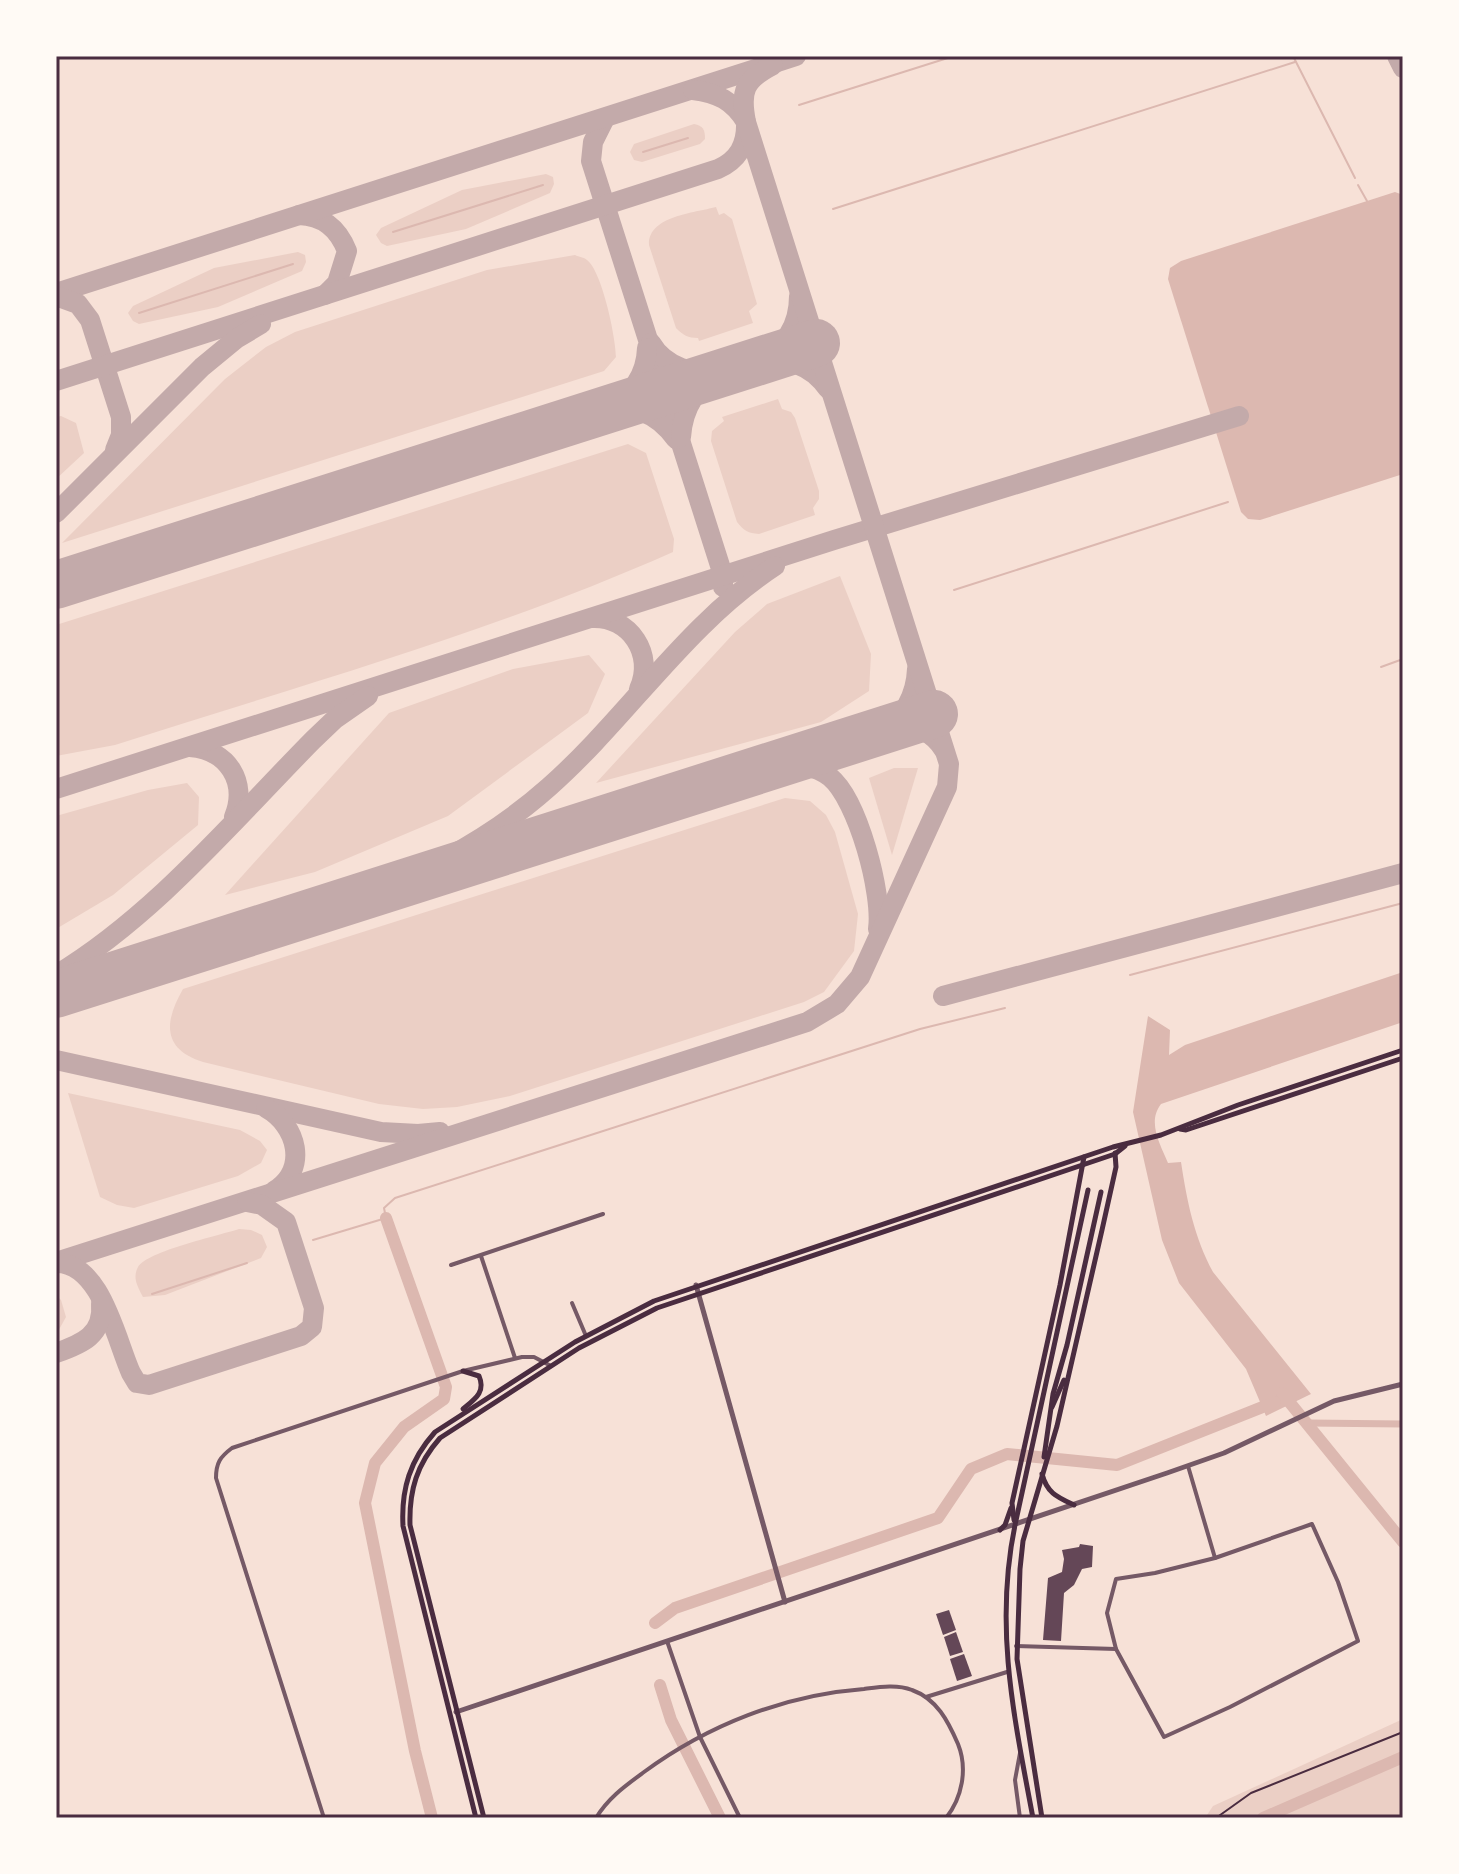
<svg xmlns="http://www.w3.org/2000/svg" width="1459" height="1874" viewBox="0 0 1459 1874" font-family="Figtree,sans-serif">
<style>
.green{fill:#ebcfc5}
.water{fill:#dcb8b0}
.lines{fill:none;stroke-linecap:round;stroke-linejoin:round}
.stream{stroke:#dcb8b0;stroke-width:2}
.canal{stroke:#dcb8b0;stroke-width:7}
.river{stroke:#dcb8b0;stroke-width:12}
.taxiway{stroke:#c3aaaa;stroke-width:20}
.runway{stroke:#c3aaaa;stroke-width:48}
.building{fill:#644757}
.path{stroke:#4a2c40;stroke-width:2}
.minor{stroke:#755966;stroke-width:4}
.tertiary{stroke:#755966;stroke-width:5}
.secondary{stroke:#4a2c40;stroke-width:5}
.neatline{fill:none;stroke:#4a2c40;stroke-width:3}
</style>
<rect width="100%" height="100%" fill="#f7e1d7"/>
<!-- green -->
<g class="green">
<path d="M694,124C703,126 705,129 705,139L700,144L642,162L634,160L630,152L634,144Z"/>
<path d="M546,174L553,177L554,184L550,193L466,229L387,246L381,243L376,235L381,228L462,190Z"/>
<path d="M716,207L719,215L724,213L732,219L757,304L749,311L753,323L699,341L698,338C688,338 683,335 676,328L649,245C648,216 694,213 716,207Z"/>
<path d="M298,252L305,255L306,262L302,271L218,307L139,324L133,321L128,313L133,306L214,268Z"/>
<path d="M575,255C579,257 584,257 587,260C602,271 616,338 616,357L604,371L62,543L225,379L266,347L295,332L487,270Z"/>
<path d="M778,399L782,409L791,412L795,418L819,491V499L813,508L815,515L759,534C748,533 744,531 737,522L711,441L712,431L724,421L722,417Z"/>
<path d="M61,416L76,423L84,453L56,479V417Z"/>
<path d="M628,444L646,453L674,539L673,552C493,632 302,685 115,745L56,756V625Z"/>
<path d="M840,576L871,654L869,691L821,722L596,783L735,632L767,604Z"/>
<path d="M589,655L605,674L588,713L448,816L315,872L225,895L389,713L513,669Z"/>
<path d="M894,768H918L892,855L869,778Z"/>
<path d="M187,783L199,797L198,825L113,895L56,929V816L148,790Z"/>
<path d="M785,798L810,801L826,815L835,832L858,914L854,951L824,992L804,1002L510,1096L457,1107L423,1109L379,1104L203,1062C162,1049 164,1022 183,989Z"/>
<path d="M68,1093L240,1130L260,1141L267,1150L261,1163L238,1176L134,1208L117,1205L100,1197Z"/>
<path d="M239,1229L251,1230L262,1235L267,1247L261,1258L165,1295L143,1297C138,1287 132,1278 138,1267C148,1251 217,1236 239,1229Z"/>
<path d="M56,1295L61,1300L66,1317L56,1335Z"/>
<path d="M1403,1719V1818H1205L1213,1806Z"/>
</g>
<!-- water -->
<g class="water">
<path d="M1395,192L1403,195V474L1260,520L1248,519L1241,512L1168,279L1170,268L1181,261Z"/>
<path d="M1403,972V1022L1161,1104C1147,1122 1160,1144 1168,1163L1181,1162C1187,1201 1194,1237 1213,1272L1311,1394L1266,1416L1246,1369L1179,1283L1162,1240L1133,1112L1148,1016L1170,1030L1169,1055L1185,1045Z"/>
</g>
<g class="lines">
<!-- stream -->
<g class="stream">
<path d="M1293,56L1355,178"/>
<path d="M799,105L954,56"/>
<path d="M643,152L688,138"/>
<path d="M1358,185L1367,201"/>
<path d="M833,209L1295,62"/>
<path d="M393,232L543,185"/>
<path d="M139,313L293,264"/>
<path d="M954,590L1228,502"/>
<path d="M1381,667L1403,659"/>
<path d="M1130,975L1403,903"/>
<path d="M313,1240L386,1218L384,1208L395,1198L920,1029L1005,1008"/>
<path d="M152,1294L247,1263"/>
</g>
<!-- canal -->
<path class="canal" d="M1308,1423L1403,1424"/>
<!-- river -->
<g class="river">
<path d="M386,1218L446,1387L444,1399L404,1427L375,1463L365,1503L415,1751L432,1818"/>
<path d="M1282,1393L1403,1542"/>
<path d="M655,1623L675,1608L938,1518L971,1469L1007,1454L1117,1465L1275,1402"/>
<path d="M660,1685L671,1720L720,1818"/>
<path d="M1263,1818L1403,1757"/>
</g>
<!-- taxiway -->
<g class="taxiway">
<path d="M1397,56L1403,68"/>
<path d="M605,118L593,142L591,161L723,575V587"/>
<path d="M299,215C323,216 338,228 347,251L337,283L325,295"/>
<path d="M56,293L796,56"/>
<path d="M56,296L78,304L90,320L121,417V435L115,450"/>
<path d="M651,343C665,367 694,375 720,373"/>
<path d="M758,361C787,358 811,364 828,389"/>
<path d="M760,361C785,346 799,326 799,296"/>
<path d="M56,381L718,169C738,160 747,145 746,122C733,101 718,93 693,90"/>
<path d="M608,408C632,395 646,376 647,348"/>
<path d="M601,412C634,404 656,412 676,439"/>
<path d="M681,437C683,407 697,385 724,372"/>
<path d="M56,513L202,367L236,339L261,324"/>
<path d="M592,618C630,616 655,655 639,689"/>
<path d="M897,726C917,726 933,732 944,750"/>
<path d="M880,731C904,719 916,695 917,669"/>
<path d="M190,747C228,750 248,782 234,817"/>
<path d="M777,765C796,764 815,765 830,777C858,800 883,894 878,929"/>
<path d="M56,789L834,540L1239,416"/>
<path d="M360,897C429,871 494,836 549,787C628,717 685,625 775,566"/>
<path d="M56,975C154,916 233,821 313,740L335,719L368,696"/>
<path d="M943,996L1403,873"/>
<path d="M56,1060L381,1132L418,1134L440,1132"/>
<path d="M266,1108C297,1125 309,1169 274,1191"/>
<path d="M56,1262L807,1022L837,1004L860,977L947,787L949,764L746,122C740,91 744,80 773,65"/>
<path d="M56,1263C101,1262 116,1340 131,1373L137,1383L149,1385L301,1336L312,1327L314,1308L286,1222L262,1205L247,1202"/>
<path d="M56,1353C82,1344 104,1335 101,1303"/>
</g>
<!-- runway -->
<g class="runway">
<path d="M56,585L816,343"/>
<path d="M56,994L934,714"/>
</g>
</g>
<!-- building -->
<g class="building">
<path d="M1080,1544L1093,1546L1092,1567L1082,1569L1074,1585L1064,1593L1061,1641L1043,1640L1048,1578L1062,1572L1064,1559L1062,1550L1079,1547Z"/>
<path d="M949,1610L956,1630L943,1635L936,1614Z"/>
<path d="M956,1632L963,1652L950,1656L944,1637Z"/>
<path d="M964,1654L972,1676L957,1681L950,1659Z"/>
</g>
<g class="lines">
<!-- path -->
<path class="path" d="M1216,1818L1251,1793L1403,1732"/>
<!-- minor -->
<g class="minor">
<path d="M481,1256L515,1358"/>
<path d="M451,1265L603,1214"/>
<path d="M572,1303L586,1336"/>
<path d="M1188,1466L1215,1558"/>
<path d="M1312,1524L1338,1582L1358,1641L1230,1707L1164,1737L1116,1649L1107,1613L1116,1579L1155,1573L1215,1558Z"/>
<path d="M667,1641L700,1737L740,1818"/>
<path d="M1016,1646L1116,1649"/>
<path d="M926,1697L1007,1672"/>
<path d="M324,1818L216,1478C216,1463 220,1457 232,1448L463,1371L522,1357H534L551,1366"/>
<path d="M596,1818C608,1798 625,1786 644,1772C708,1725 784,1695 864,1689C879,1687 897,1684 912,1690C937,1699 948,1721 958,1744C968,1769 962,1798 946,1818"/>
<path d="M1020,1818L1015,1780L1020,1753"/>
</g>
<!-- tertiary -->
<g class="tertiary">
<path d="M696,1285L785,1602"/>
<path d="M456,1712L1167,1473L1224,1453L1334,1401L1403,1384"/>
</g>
<!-- secondary -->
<g class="secondary">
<path d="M1180,1129L1186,1130L1403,1058"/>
<path d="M463,1371L479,1376C486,1392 475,1399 463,1409"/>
<path d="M1052,1407L1064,1380"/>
<path d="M1044,1457L1053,1394L1067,1345L1101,1192"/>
<path d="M1042,1474C1047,1493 1057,1497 1074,1505"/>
<path d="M1014,1520L1012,1503L1060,1285L1084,1157"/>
<path d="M1000,1530L1005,1525L1011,1508"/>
<path d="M476,1818L403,1526C401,1489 410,1460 435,1432L575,1342L654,1301L1113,1147L1161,1135L1238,1105L1403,1050"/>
<path d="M484,1818L410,1525C409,1490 417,1464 440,1438L579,1348L657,1308L1115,1154L1125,1146"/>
<path d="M1033,1818C1014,1717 994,1627 1015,1525L1088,1190"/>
<path d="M1042,1818L1017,1659L1020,1569L1023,1541L1057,1426L1102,1230L1116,1167L1115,1153"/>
</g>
</g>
<!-- border -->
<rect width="1459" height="1874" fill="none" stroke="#fffaf5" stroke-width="116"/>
<rect x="58" y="58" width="1343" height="1758" class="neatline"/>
</svg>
